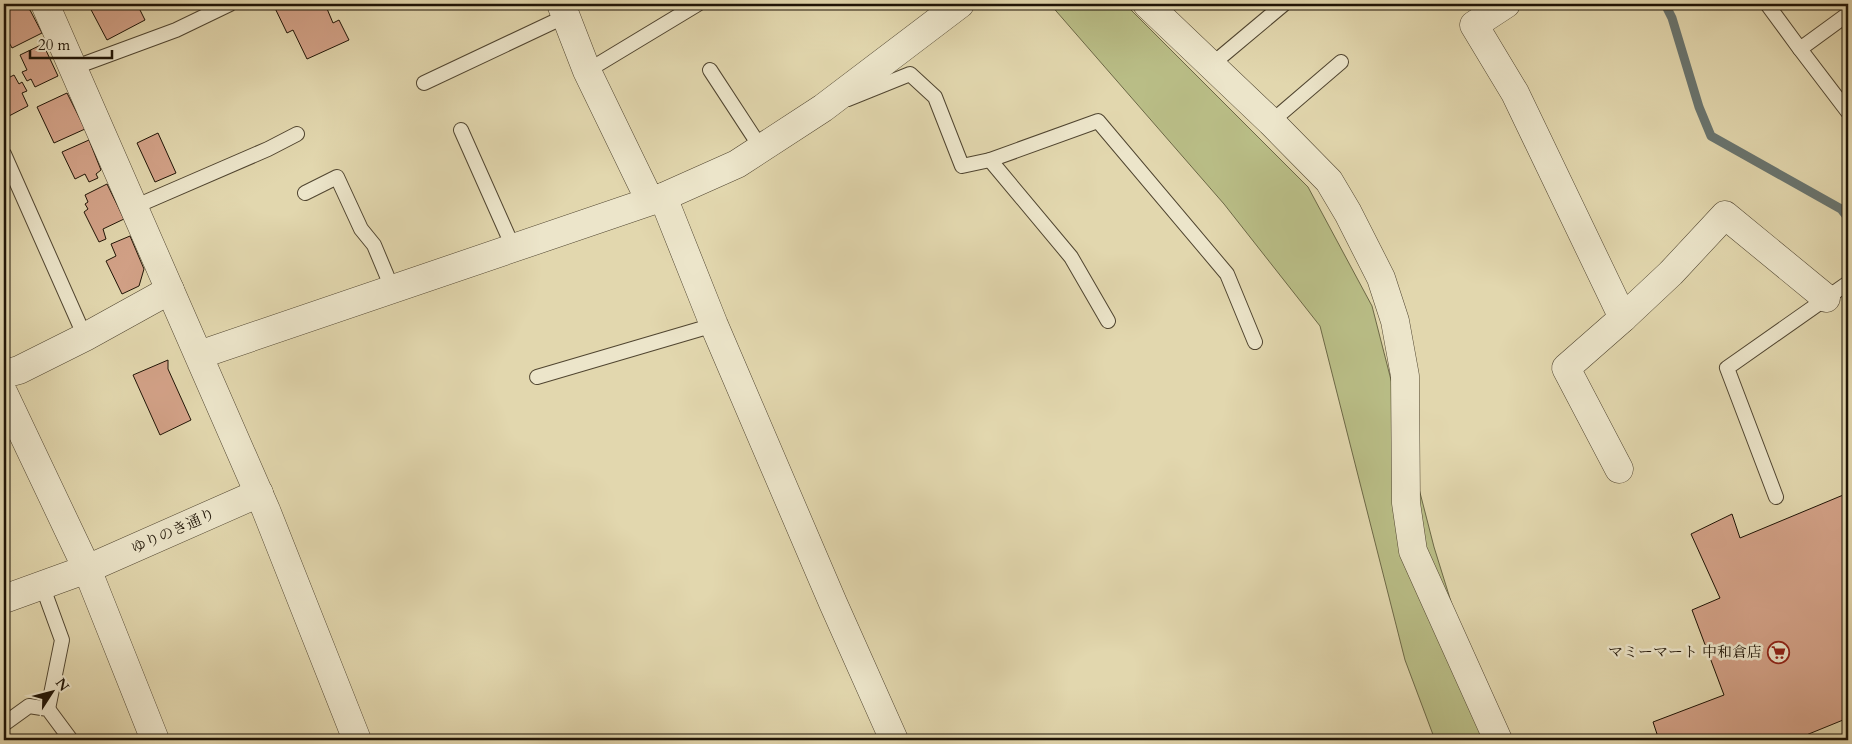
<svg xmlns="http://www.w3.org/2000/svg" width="1852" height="744" viewBox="0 0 1852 744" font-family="Cardo,'Noto Serif JP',serif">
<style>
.green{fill:#b9bd86;stroke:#6c6846}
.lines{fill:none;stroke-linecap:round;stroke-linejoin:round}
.stream{stroke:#697570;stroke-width:9}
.building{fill:#d3a288;stroke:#1f1406}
.service-casing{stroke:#504530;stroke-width:16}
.minor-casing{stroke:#504530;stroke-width:29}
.tertiary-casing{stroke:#504530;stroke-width:29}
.service{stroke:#ece5ca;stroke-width:14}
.minor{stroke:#ece5ca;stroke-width:28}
.tertiary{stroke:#ece5ca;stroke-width:28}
.labels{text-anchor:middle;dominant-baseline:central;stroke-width:5;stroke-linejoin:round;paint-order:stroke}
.street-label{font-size:15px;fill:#1f1406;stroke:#ece5ca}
.poi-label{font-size:15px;fill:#1f1406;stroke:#ece5ca;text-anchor:end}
</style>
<rect width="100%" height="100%" fill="#e2d7ae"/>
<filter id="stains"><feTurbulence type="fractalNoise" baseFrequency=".004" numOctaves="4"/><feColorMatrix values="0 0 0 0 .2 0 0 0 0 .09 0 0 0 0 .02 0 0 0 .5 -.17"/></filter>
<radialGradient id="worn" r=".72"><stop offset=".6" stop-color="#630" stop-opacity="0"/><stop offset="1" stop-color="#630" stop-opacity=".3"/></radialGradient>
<!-- green -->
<path class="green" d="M1050,4H1125L1308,187L1372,306L1434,547L1494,740H1435L1405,660L1320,326L1224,204Z"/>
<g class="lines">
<!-- stream -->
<path class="stream" d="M1665,4L1672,18L1699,107L1711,136L1841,209L1848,218"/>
</g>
<!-- building -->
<g class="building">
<path d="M18,4L30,10L42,33L12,48L4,33V12Z"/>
<path d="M88,4H137L145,20L107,40Z"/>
<path d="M273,4H325L333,23L339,20L349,40L307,59L293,30L287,33Z"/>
<path d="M43,44L58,76L35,87L31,79L27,81L22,72L27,70L20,55Z"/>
<path d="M4,48L8,58L4,60Z"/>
<path d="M14,75L19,84L22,82L27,91L22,93L28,106L9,116L4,105V80Z"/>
<path d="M67,93L85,129L54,143L37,107Z"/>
<path d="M158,133L176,173L155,182L137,143Z"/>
<path d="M89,140L101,170L96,174L98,178L89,182L85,174L75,179L62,152Z"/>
<path d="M107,184L124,219L103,229L106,239L99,242L84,212L88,209L85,204L88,202L85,195Z"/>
<path d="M130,236L144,269L139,286L122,294L106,261L116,256L111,244Z"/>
<path d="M168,360V369L191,420L160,435L133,375Z"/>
<path d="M1848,493V718L1794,740H1659L1653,722L1724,695L1692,610L1720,598L1691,534L1732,514L1740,538Z"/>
</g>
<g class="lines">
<defs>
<g id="service">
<path d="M1767,4L1800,49L1848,14"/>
<path d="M1800,49L1848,112"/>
<path d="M1210,66L1284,4"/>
<path d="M73,68L176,30L230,4"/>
<path d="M710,70L761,148"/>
<path d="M587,71L698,4"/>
<path d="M424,83L566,16"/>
<path d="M848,99L910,74L935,97L962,166L990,160L1098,121L1227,274L1255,342"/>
<path d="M1271,122L1341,62"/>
<path d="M461,130L513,247"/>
<path d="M4,154L85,337"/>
<path d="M990,160L1071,257L1108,321"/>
<path d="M305,193L337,177L361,229L374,245L392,288"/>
<path d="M134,207L268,149L297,134"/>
<path d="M537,377L714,325"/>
<path d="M1776,497L1727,368L1848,283"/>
<path d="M42,585L62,640L48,709"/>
<path d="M4,724L29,706L48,709L71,740"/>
</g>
<g id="minor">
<path d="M45,4L266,510L357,740"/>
<path d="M561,4L587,71L650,201"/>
<path d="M1147,4L1271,122L1329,181L1348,213L1381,278L1395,321L1405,376L1406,503L1413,551L1498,740"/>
<path d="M1506,4L1474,25L1515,93L1623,318L1671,273L1725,215L1826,298"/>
<path d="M663,197L714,325L833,603L894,740"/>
<path d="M199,355L663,197L737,164L823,108L960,4"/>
<path d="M4,374L19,370L85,337L170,290"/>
<path d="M4,394L87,569L155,740"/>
<path d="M1619,469L1566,368L1623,318"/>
</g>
<path id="tertiary" d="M4,599L87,569L259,493"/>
</defs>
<!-- service casing -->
<use href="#service" class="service-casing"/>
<!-- minor casing -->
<use href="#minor" class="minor-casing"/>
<!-- tertiary casing -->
<use href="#tertiary" class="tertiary-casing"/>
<!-- service -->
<use href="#service" class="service"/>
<!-- minor -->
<use href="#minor" class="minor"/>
<!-- tertiary -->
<use href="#tertiary" class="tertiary"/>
</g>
<!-- icons -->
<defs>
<symbol id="supermarket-ring" viewBox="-11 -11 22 22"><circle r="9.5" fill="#ece5ca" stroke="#8f2418" stroke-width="1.5"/><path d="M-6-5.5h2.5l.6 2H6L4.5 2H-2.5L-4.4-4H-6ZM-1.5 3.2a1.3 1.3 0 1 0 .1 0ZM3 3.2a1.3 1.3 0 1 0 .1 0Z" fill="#8f2418"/></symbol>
</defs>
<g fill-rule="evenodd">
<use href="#supermarket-ring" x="1766" y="640" width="25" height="25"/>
</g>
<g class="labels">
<!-- street labels -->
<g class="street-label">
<text transform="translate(173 531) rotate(-24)">ゆりのき通り</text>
</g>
<!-- poi labels -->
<g class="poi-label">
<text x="1762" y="652">マミーマート 中和倉店</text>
</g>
</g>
<!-- margin -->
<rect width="1852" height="744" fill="none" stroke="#e2d7ae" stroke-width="20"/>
<rect x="5" y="5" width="1842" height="734" fill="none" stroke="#1f1406" stroke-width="2.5"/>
<rect x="10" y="10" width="1832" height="724" fill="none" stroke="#1f1406"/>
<!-- north arrow -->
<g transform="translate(52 692) rotate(54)" stroke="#ece5ca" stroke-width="4" paint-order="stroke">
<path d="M0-4L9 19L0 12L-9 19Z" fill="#1f1406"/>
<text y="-8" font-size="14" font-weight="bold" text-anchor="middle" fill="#1f1406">N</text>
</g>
<!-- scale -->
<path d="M30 50v8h82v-8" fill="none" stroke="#1f1406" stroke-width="2.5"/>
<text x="38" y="50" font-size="15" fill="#1f1406" stroke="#ece5ca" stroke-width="4" paint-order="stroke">20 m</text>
<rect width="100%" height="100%" filter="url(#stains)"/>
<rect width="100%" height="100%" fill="url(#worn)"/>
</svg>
